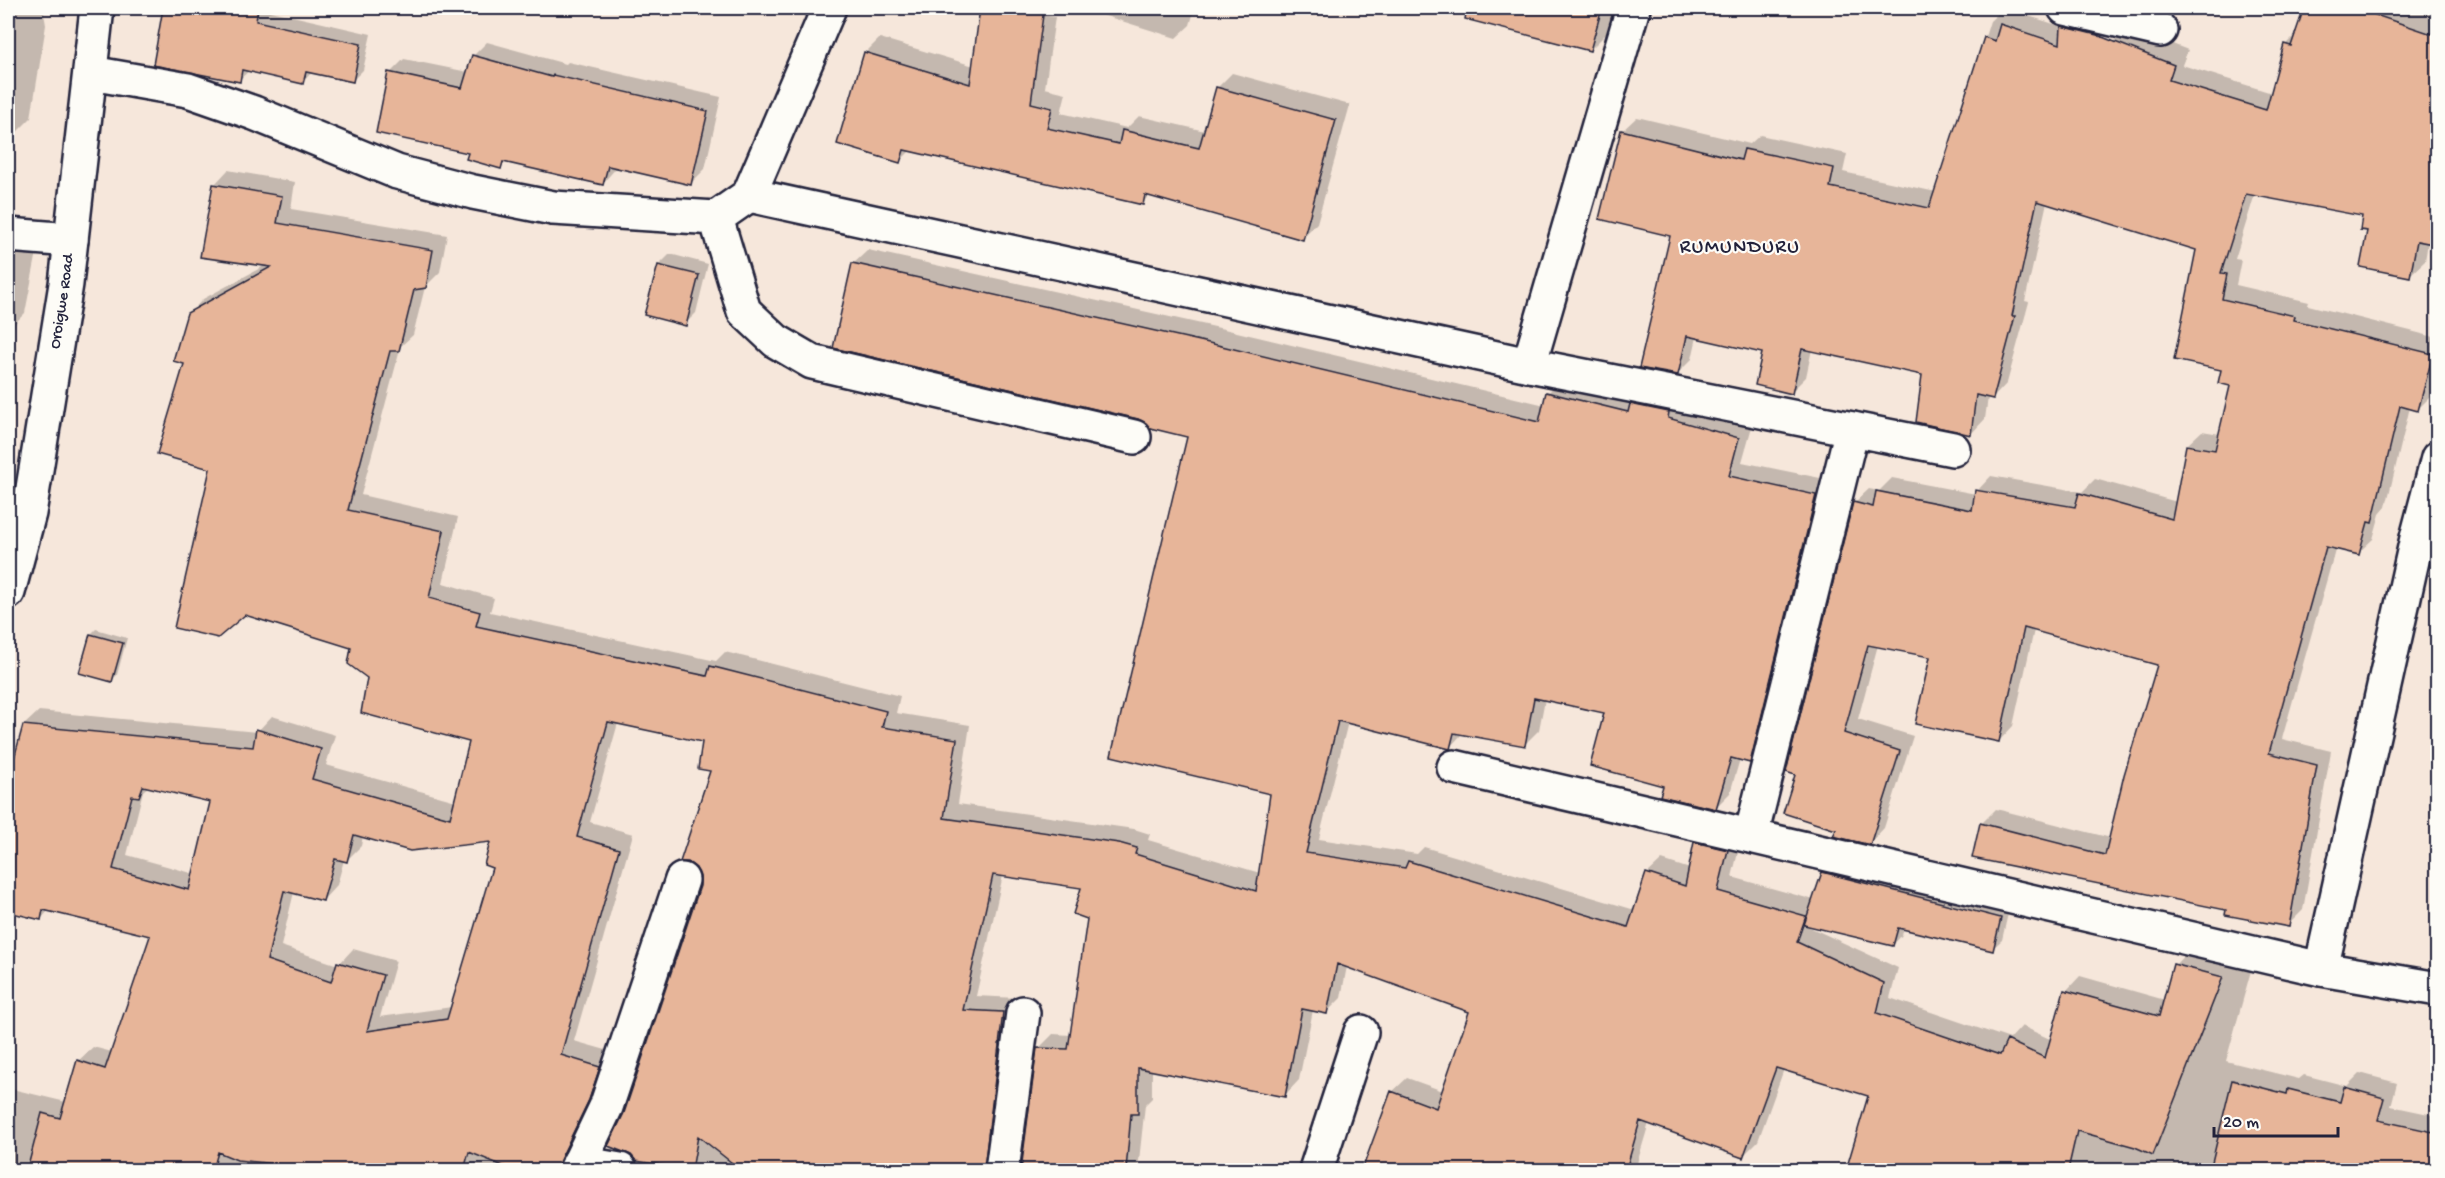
<svg xmlns="http://www.w3.org/2000/svg" width="2445" height="1178" viewBox="0 0 2445 1178" font-family="'Gochi Hand',sans-serif">
<style>
.shadow{fill:#0003;fill-rule:evenodd}
.building{fill:#e7b599;stroke:#22223b;stroke-width:1.5;fill-rule:evenodd}
.lines{fill:none;stroke-linecap:round;stroke-linejoin:round}
.minor-casing{stroke:#22223b;stroke-width:38}
.minor{stroke:#fdfcf7;stroke-width:33}
.labels{text-anchor:middle;dominant-baseline:central;stroke-width:4.5;stroke-linejoin:round;paint-order:stroke}
.street-label{font-size:16px;fill:#22223b;stroke:#fdfcf7}
.quarter-label{font-size:20px;letter-spacing:1.5px;fill:#22223b;stroke:#fdfcf7}
</style>
<rect width="100%" height="100%" fill="#f6e7db"/>
<filter id="ink" filterUnits="userSpaceOnUse"><feTurbulence type="fractalNoise" baseFrequency=".0167" numOctaves="2"/><feDisplacementMap in="SourceGraphic" scale="12" xChannelSelector="R" yChannelSelector="G"/><feConvolveMatrix kernelMatrix="1 2 1 2 8 2 1 2 1" color-interpolation-filters="sRGB"/></filter>
<g filter="url(#ink)">
<!-- shadow -->
<g class="shadow">
<path d="M8,8H43L46,25L31,118L17,132L8,131Z"/>
<path d="M164,8H266V10L371,34L363,70L352,81L312,72L303,82L250,70L239,80L155,64Z"/>
<path d="M1080,8H1195L1190,25L1176,38Z"/>
<path d="M1503,8H1613L1606,34L1590,50Z"/>
<path d="M2004,8L2113,43L2128,27L2188,50L2182,65L2272,93L2285,45L2296,34L2306,8H2438V244L2428,242L2425,261L2410,275L2369,230L2364,215L2255,194L2235,259L2241,260L2236,285L2309,302L2308,305L2438,338V374L2432,395L2418,409L2410,407L2386,507L2380,514L2373,539L2358,553L2336,547L2282,739L2331,751L2303,910L2288,925L2228,908L1973,857L1982,823L1996,809L2111,838L2159,664L2034,630L2013,726L1999,741L1932,656L1878,645L1858,719L1913,736L1884,828L1870,843L1837,829L1797,774L1854,503L1869,489L1879,491L1892,478L1976,494L1977,491L1991,476L2082,492L2095,479L2177,502L2187,445L2202,431L2220,434L2232,385L2223,369L2198,249L2047,202L2025,301L2029,302L2007,383L1993,398L1988,397L1985,419L1971,434L1924,373L1812,349L1806,377L1791,392L1764,352L1697,337L1692,359L1677,374L1672,235L1622,131L1637,117L1750,144L1760,135L1847,154L1843,172L1936,192L1990,21Z"/>
<path d="M995,9L1055,17L1045,88L1066,93L1061,113L1127,128L1139,116L1205,131L1217,88L1232,73L1350,105L1317,223L1302,238L1150,195L1142,203L911,150L900,161L865,53L880,38L974,66Z"/>
<path d="M487,42L566,64L568,62L721,97L705,169L691,183L617,167L603,183L507,161L501,167L469,152L390,73L404,59L468,72L473,56Z"/>
<path d="M228,170L295,182L291,209L447,235L440,272L425,287L413,335L401,346L361,495L458,517L443,583L494,598L490,612L716,661L725,652L900,696L896,713L970,725L958,804L1134,829L1150,834L1148,840L1260,873L1271,793L1189,435L1147,422L853,264L868,250L1224,329L1545,405L1548,393L1562,378L1753,423L1742,462L1830,480L1764,747L1749,761L1740,759L1730,793L1716,807L1665,785L1606,712L1545,699L1539,730L1524,745L1463,733L1450,747L1348,722L1319,839L1417,854L1424,847L1635,910L1647,874L1662,860L1690,869L1695,843L1710,828L1742,836L1732,877L1814,900L1823,873L1832,864L2009,909L2002,940L1992,949L1904,928L1902,935L1893,945L1807,926L1898,968L1890,998L2010,1039L2022,1026L2052,1040L2066,991L2080,976L2165,1000L2175,965L2189,950L2252,967L2226,1061L2299,1079L2304,1075L2347,1086L2360,1073L2397,1083L2391,1106L2438,1116V1170H1848L1870,1095L1784,1069L1758,1141L1743,1156L1649,1123L1635,1170H1365L1392,1092L1407,1078L1443,1091L1471,1011L1347,966L1341,998L1327,1012L1313,1010L1299,1080L1285,1095L1152,1069V1098L1145,1105L1138,1170H1022L1039,1048L1053,1034L1071,1035L1089,917L1083,887L1003,875L976,996L1017,998L1000,1170H640L639,1162L632,1154L609,1148L625,1114L701,886L712,770L703,741L618,723L590,822L633,834L574,1041L613,1052L580,1170H8V1088L66,1102L78,1061L93,1047L112,1052L152,935L49,910L41,919L8,911V779L10,776L24,725L39,711L257,732L272,716L335,735L326,765L456,801L471,741L368,678L353,647L212,468L186,363L189,314L203,299L266,265L214,185ZM149,786L212,801L195,874L127,855L143,791ZM363,836L492,841L494,867L452,1007L380,1017L396,961L353,949L338,965L281,946L294,892L323,900L337,885L344,860L346,861L361,846Z"/>
<path d="M8,241L38,247L25,313L16,322L8,344Z"/>
<path d="M670,254L708,264L696,313L685,324L659,265Z"/>
<path d="M96,629L127,638L117,675L112,680L91,634Z"/>
</g>
<!-- building -->
<g class="building">
<path d="M163,8H258L256,21L361,44L353,82L306,72L303,84L242,70L240,82L153,65Z"/>
<path d="M980,8H1044L1031,103L1052,108L1047,128L1119,144L1122,130L1199,148L1216,87L1336,120L1303,240L1145,195L1143,205L904,150L900,163L837,144L864,52L970,84Z"/>
<path d="M1467,8H1602L1590,51L1465,19Z"/>
<path d="M2304,8H2355L2438,36V245L2417,241L2410,277L2360,267L2367,231L2360,230L2362,216L2246,194L2221,273L2227,274L2222,299L2295,316L2294,320L2433,354L2418,411L2400,406L2372,523L2368,522L2359,555L2326,547L2269,753L2317,765L2289,927L2225,915L2226,910L1972,858L1980,823L2105,855L2124,775L2157,665L2024,628L1999,742L1915,724L1930,657L1868,645L1844,733L1900,751L1870,845L1833,836L1836,830L1783,813L1795,775L1786,772L1853,502L1873,507L1876,491L1972,510L1975,490L2075,507L2079,493L2172,519L2186,445L2215,450L2230,386L2218,383L2221,370L2174,360L2196,250L2037,201L2012,316H2015L1993,399L1976,395L1971,435L1916,422L1922,375L1802,349L1792,394L1755,385L1762,353L1687,336L1678,375L1639,368L1670,236L1599,219L1621,130L1741,160L1744,149L1834,168L1830,187L1929,208L1984,37L1995,41L2000,24L2060,44L2061,26L2097,35L2174,65L2169,80L2266,110L2284,44L2291,46Z"/>
<path d="M472,55L552,77L553,75L708,111L691,185L608,166L603,185L503,162L501,169L466,159L468,153L376,133L388,72L462,88Z"/>
<path d="M213,184L282,196L277,223L433,250L426,288L414,290L399,351H390L348,510L444,531L429,598L480,612L476,626L707,676L710,666L886,711L882,727L957,739L944,818L1119,843L1137,848L1135,854L1256,891L1270,794L1111,756L1187,437L1150,428L1146,423L1138,419L833,348L852,263L1209,343L1539,422L1546,392L1628,412L1630,404L1669,412L1668,418L1739,438L1729,476L1816,495L1750,763L1731,758L1716,809L1660,796L1663,786L1590,766L1604,713L1534,698L1525,746L1454,733L1450,749L1338,721L1306,853L1405,868L1408,861L1628,927L1646,873L1685,886L1694,842L1728,850L1718,891L1806,916L1797,942L1884,983L1877,1013L2000,1055L2007,1040L2045,1058L2064,990L2159,1016L2173,964L2223,977L2153,1155L2135,1147L2077,1131L2068,1170H1846L1868,1096L1776,1068L1743,1158L1640,1121L1626,1170H1362L1391,1091L1436,1108L1469,1012L1337,964L1327,1014L1302,1009L1285,1097L1138,1068V1114H1131L1126,1170H1021L1037,1048L1068,1049L1087,919L1073,914L1081,888L993,875L963,1010L1003,1012L984,1170H741L698,1136L692,1170L636,1161L631,1155L608,1146L624,1113L700,886V877L696,868L688,862H680L710,771L698,769L702,742L608,722L577,837L619,849L561,1055L600,1067L589,1100L559,1162L557,1170H513L469,1152L464,1170H331L237,1160L218,1152L213,1170H27L42,1113L60,1118L77,1060L105,1069L150,936L43,910L41,920L8,912V781L23,725L253,747L256,729L321,749L312,779L450,818L469,742L361,713L367,678L348,664L351,648L245,615L218,638L174,628L210,469L157,454L184,364L173,361L187,313L271,267L200,257ZM143,786L210,802L189,890L113,869L132,796L139,797ZM354,835L410,851L490,842L484,865L492,868L447,1019L367,1031L383,975L337,962L331,982L267,960L284,891L323,901L335,859L347,862Z"/>
<path d="M658,265L699,275L686,326L644,315Z"/>
<path d="M90,634L123,643L112,682L79,673Z"/>
<path d="M1822,872L2001,918L1993,951L1898,928L1893,946L1804,925Z"/>
<path d="M2232,1080L2287,1094L2288,1089L2340,1102L2344,1087L2384,1098L2378,1120L2438,1133V1170H2210Z"/>
</g>
<g class="lines">
<defs>
<g id="minor">
<path d="M2065,8L2160,30"/>
<path d="M91,73L188,90L254,113L397,172L473,192L553,208L716,218L749,195L829,8"/>
<path d="M749,195L1529,365L1953,449"/>
<path d="M716,218L744,311L776,341L812,362L1134,437"/>
<path d="M8,235L71,240"/>
<path d="M1529,365L1633,8"/>
<path id="s1" d="M8,592L29,513L66,284L97,8"/>
<path d="M1454,767L2321,969L2438,989"/>
<path d="M1751,836L1852,429"/>
<path d="M2321,969L2417,538L2438,458"/>
<path d="M579,1163L620,1170"/>
<path d="M576,1170L606,1107L682,880"/>
<path d="M1002,1170L1023,1013"/>
<path d="M1316,1170L1361,1032"/>
</g>
</defs>
<!-- minor casing -->
<use href="#minor" class="minor-casing"/>
<!-- minor -->
<use href="#minor" class="minor"/>
</g>
</g>
<g class="labels">
<!-- street labels -->
<g class="street-label">
<text stroke="none"><textPath href="#s1" startOffset="296">Oroigwe Road</textPath></text>
</g>
<!-- quarter labels -->
<g class="quarter-label">
<text x="1740" y="248">RUMUNDURU</text>
</g>
</g>
<!-- margin -->
<rect width="2445" height="1178" fill="none" stroke="#fdfcf7" stroke-width="30"/>
<rect x="15" y="15" width="2415" height="1148" fill="none" stroke="#22223b" stroke-width="2" filter="url(#ink)"/>
<!-- scale -->
<path d="M2214 1127v9h124v-9" fill="none" stroke="#22223b" stroke-width="3"/>
<text x="2223" y="1127" font-size="18" fill="#22223b" stroke="#fdfcf7" stroke-width="4.5" paint-order="stroke">20 m</text>
</svg>
